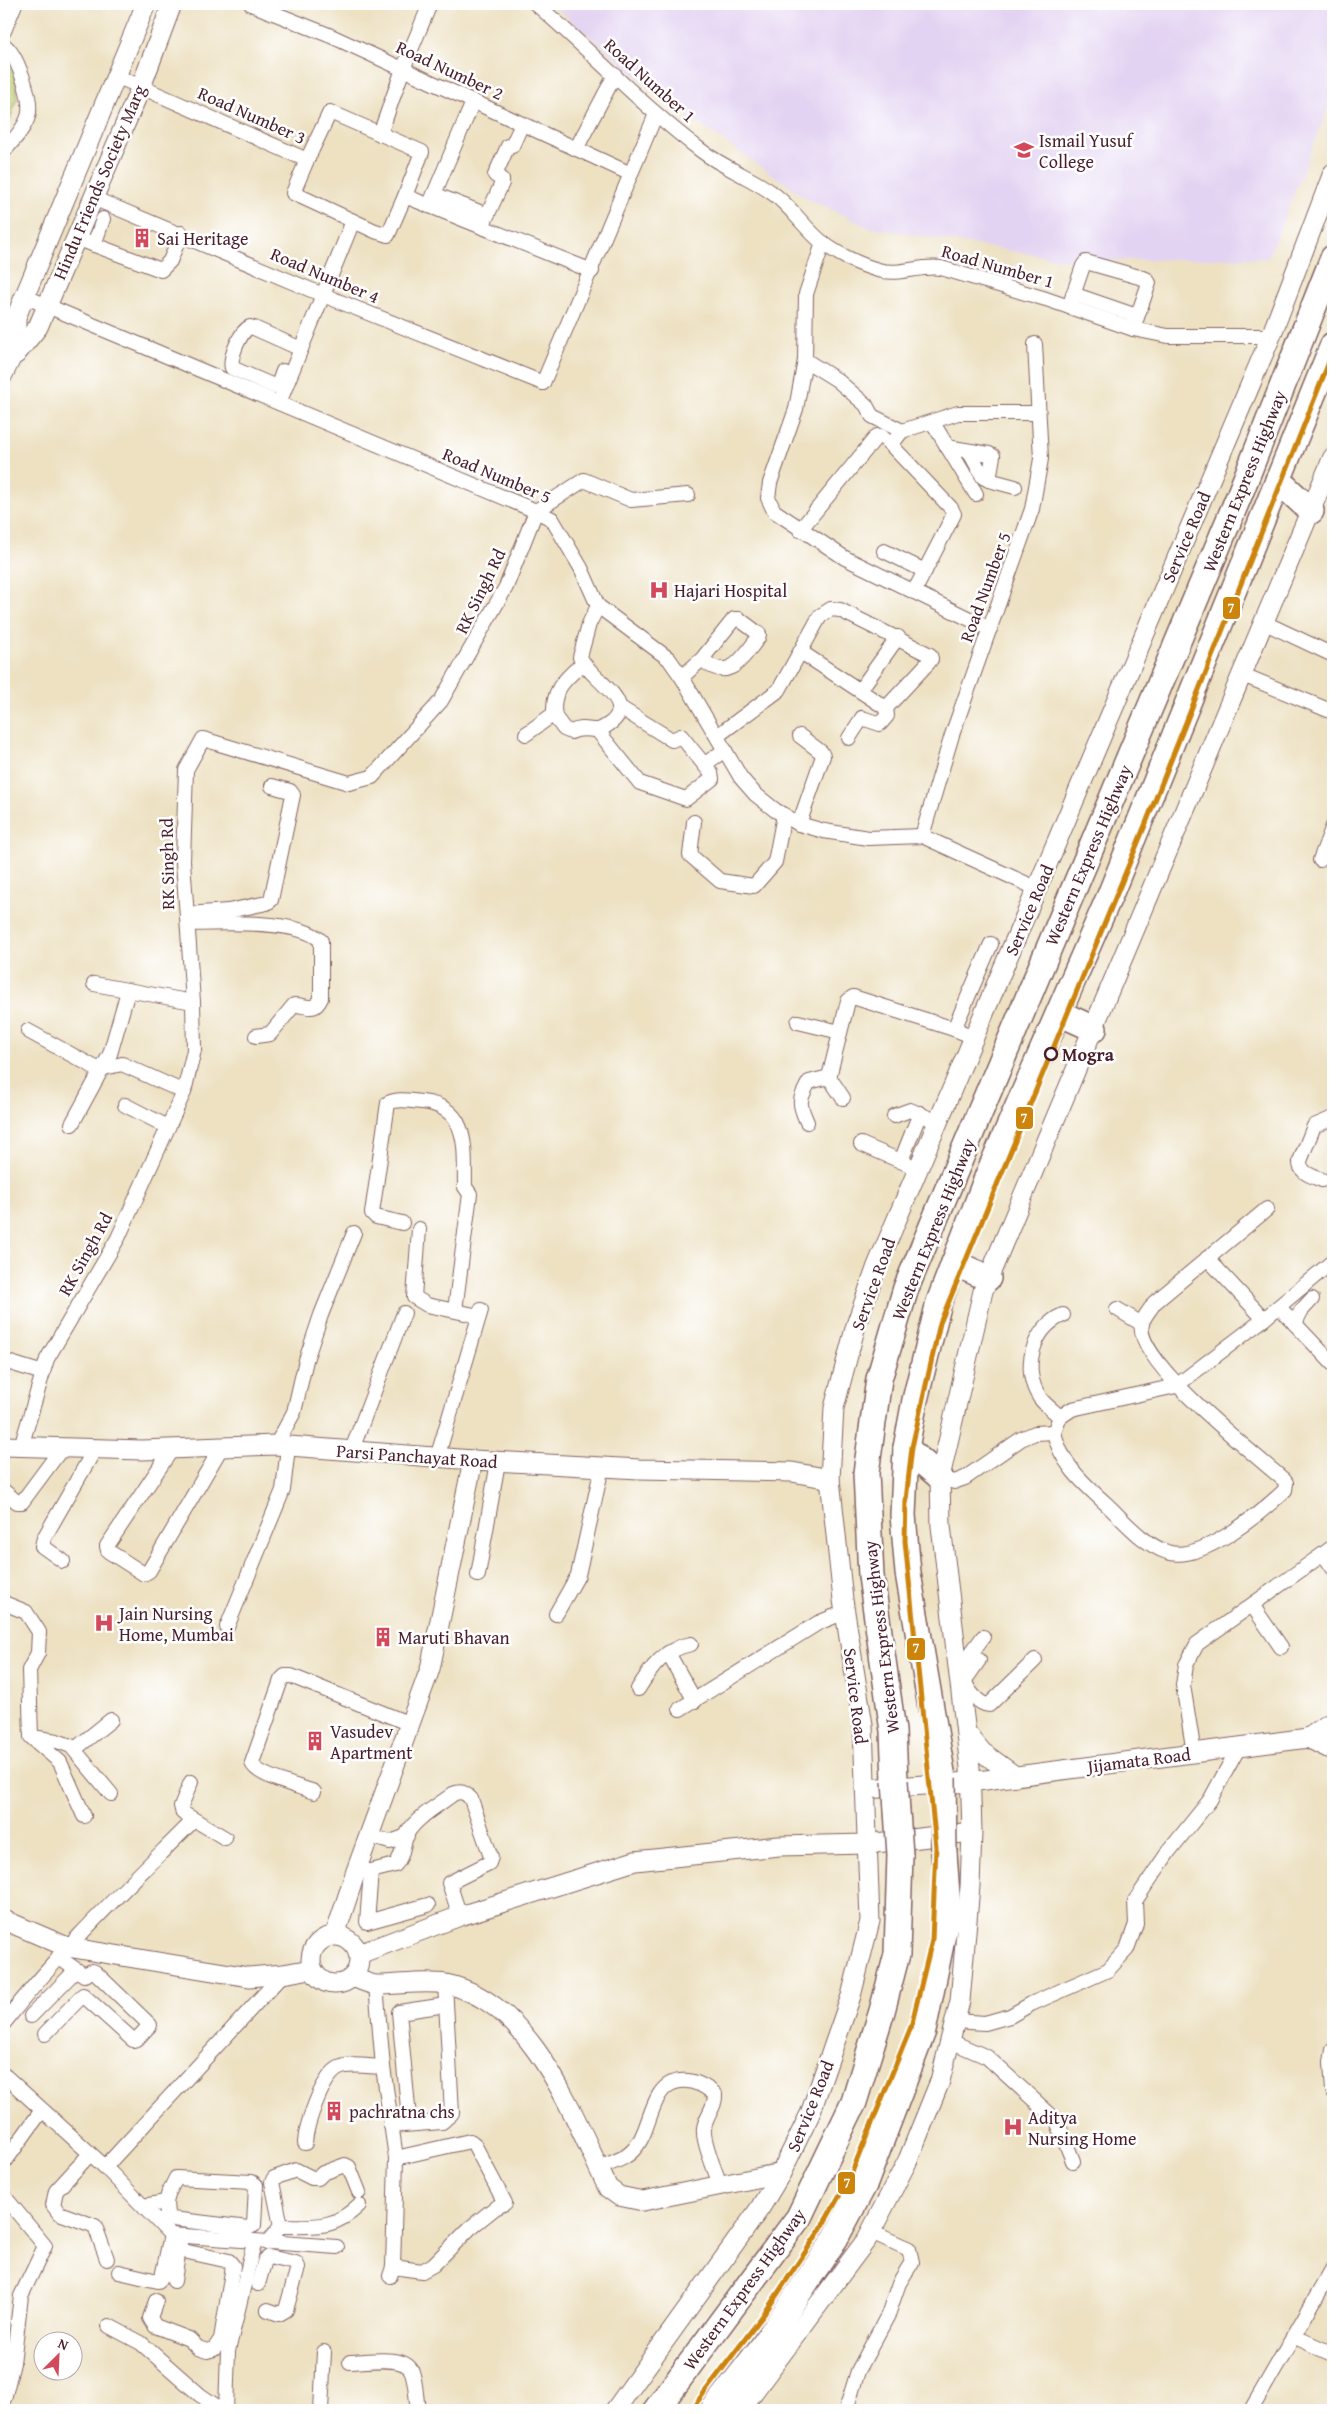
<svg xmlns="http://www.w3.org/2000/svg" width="1337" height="2414" viewBox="0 0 1337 2414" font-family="'Gentium Book Plus',serif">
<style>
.built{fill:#e3d3f2}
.green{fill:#bfd276;stroke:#847850}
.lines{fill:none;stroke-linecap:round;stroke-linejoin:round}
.street-casing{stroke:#836360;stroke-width:16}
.secondary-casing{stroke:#836360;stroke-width:21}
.highway-casing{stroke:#836360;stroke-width:28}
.street{stroke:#fff;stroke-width:14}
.secondary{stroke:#fff;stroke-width:19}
.highway{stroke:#fff;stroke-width:25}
.highway-bridge-casing{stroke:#836360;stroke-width:28;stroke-linecap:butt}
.highway-bridge{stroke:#fff;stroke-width:25}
.metro-1-casing{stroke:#fff;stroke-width:9}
.metro-1{stroke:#cc840b;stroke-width:5}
.stop-dot{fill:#fff;stroke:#4a1f2b;stroke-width:2.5}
.labels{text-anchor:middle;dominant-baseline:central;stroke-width:5;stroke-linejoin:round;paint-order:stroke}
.street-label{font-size:18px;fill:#4a1f2b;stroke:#fff}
.poi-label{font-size:18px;fill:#4a1f2b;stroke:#fff;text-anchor:start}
.stop-label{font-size:18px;font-weight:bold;fill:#4a1f2b;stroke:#fff;text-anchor:start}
.line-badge{stroke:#fff;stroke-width:2}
.badge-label{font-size:14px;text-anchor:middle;font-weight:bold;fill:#fff}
</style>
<rect width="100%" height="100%" fill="#fff"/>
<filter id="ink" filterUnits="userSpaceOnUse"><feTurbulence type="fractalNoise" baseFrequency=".02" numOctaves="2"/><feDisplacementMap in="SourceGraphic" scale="10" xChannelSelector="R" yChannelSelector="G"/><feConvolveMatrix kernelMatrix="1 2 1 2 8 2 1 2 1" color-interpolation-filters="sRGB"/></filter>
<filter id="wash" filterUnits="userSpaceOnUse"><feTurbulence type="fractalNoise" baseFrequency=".0096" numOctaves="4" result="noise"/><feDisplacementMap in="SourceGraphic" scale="20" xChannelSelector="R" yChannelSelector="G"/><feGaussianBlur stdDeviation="1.12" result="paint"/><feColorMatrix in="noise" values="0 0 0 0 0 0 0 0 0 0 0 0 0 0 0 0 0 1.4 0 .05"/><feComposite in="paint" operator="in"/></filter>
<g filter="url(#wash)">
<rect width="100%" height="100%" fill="#ede1c2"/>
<!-- built -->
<path class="built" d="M552,4H1333V96L1268,258L1071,261L868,227L808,199L664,100Z"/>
<!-- green -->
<path class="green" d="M4,59L15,75L17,98L4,137Z"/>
</g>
<g filter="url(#ink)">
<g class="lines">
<defs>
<g id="street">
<path d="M251,4L331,36L631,174"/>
<path d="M536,4C592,52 644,108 703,152C726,169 753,178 775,195C793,209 805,229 823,243C837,254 860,265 878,270C900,276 919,265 941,268L1046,299L1133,329L1168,336H1271"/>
<path d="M4,31L15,4"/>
<path d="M4,45C17,54 31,96 29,112C28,125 12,142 4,151"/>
<path d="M116,76L307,160L330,112L422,152L405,196L592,271"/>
<path d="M380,134L403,69L430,4"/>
<path d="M576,149L615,75"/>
<path d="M307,160L293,193L375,231L388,235L405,196"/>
<path d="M434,194L487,215"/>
<path d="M93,198L323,295L543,383L656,114"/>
<path d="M429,206L473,102"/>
<path d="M482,227L502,183V180L495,175L508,146H512L522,124"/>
<path d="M76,238L161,270L170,261L181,233"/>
<path d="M823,243L806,294L805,360L837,380L866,405L872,416L902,431L958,413H1038"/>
<path d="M94,245L103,219"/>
<path d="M1073,294L1137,316"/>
<path d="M26,297L536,511L552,519L581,568L598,606L669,659L683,679L741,778L755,794L775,810L799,824L824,831L868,838L922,836L1038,889"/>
<path d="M1069,307L1083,266L1086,262L1146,279L1149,283L1133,329"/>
<path d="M805,360L796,409L770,483L768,498L774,511L845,558L990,629"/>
<path d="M283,371L278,385L274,386L232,368C229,359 240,331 250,327L254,328L301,349"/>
<path d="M4,378L16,354"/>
<path d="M279,403L353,221"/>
<path d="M933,423L976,494"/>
<path d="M902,431L891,445L951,508L954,514L914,592"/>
<path d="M947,447L989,454L993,456L989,480L983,477L969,451"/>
<path d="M989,480L1015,487"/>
<path d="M800,530L877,436H881L891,445"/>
<path d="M884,551L925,571"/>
<path d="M1265,623L1333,655"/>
<path d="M801,652L886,708L887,716L880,724L862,718L849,738"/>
<path d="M1243,675L1333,712"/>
<path d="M682,677L702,659C729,684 742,658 758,638L759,634L739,619H734L702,659"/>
<path d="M860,690L898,637"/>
<path d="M555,717C550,691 565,679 583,663"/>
<path d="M597,730L640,783L686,799L712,779L711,773L681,736L672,740L619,707"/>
<path d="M526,734L551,716L555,717L564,729L571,732C585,725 593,733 601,729C648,705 590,681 580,657L589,624L598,606"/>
<path d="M717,736L779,690L820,616L831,609L840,610L930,655L931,659L928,663L886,708"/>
<path d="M705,764L725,750"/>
<path d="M694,822L690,855L720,881L754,886L775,862L784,815"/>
<path d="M799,824L823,756L821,752L800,736"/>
<path d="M922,836L952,735L1032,509L1041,459L1035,344"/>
<path d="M1320,860L1333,826"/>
<path d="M187,914L228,911L267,903L271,900L293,795L290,791L272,786"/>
<path d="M188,924C218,923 301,919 321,941V998C314,1013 308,1005 294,1005L270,1034L256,1036"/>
<path d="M94,984L193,1002"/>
<path d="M798,1022L840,1032"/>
<path d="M954,1029L991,944"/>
<path d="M28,1031L94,1067L100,1069L122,1064L184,1092"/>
<path d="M829,1077L843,1098"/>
<path d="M125,1105L168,1127"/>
<path d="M894,1116L910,1110L938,1122"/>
<path d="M807,1122C798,1102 799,1101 809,1082L829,1077L848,1001L853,997L954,1029L974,1037"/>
<path d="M72,1124L110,1054L128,991"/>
<path d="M861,1144L919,1169"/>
<path d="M901,1161L920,1113"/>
<path d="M1322,1180C1312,1176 1299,1173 1300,1161L1314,1126L1333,1118"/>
<path d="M402,1223L376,1217L372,1213L388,1103C399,1098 410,1101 422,1102C471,1107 464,1151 465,1187L470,1194L455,1310"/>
<path d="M419,1229L414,1297L427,1305L479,1316"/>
<path d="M1207,1258L1264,1319"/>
<path d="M1279,1307L1333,1364"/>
<path d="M1117,1309L1142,1324"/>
<path d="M1295,1324L1301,1311L1312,1299"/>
<path d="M4,1361L43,1373"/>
<path d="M1060,1417C1054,1411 1045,1405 1040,1398C1021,1370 1032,1328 1063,1315"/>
<path d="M1054,1432C1060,1462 1082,1482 1104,1502C1123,1519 1142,1544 1167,1552C1200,1564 1262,1512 1285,1490L1286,1483L1284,1480C1256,1455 1132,1360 1142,1323C1144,1316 1151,1309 1154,1303L1267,1209"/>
<path d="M1054,1432L1060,1417L1072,1409L1176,1386L1264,1319L1333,1261"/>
<path d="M276,1445L294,1412L306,1360L321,1315L354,1233"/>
<path d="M21,1447L47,1359L118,1238L184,1092L194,1050L193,1002L183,861L186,770L203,739L349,783L372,777L441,701L506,587L536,511L584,480L631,500L688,495"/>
<path d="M172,1449L107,1546L108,1551L144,1574L149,1571L221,1448"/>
<path d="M351,1452L404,1313"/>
<path d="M437,1458L481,1310"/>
<path d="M940,1477L954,1482L965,1478L1021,1439L1035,1433L1054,1432"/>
<path d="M4,1491L17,1502H22L62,1448"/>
<path d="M1324,1555L1333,1568"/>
<path d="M63,1561L42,1546L44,1538L95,1449"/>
<path d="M478,1575L498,1462"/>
<path d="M4,1603L26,1612L39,1632L38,1653L29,1670L31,1737L60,1762L84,1816"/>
<path d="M1252,1605L1281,1647"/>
<path d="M556,1614L578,1575L602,1467"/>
<path d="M227,1627L283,1490L288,1447"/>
<path d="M668,1653L695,1701"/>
<path d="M958,1671L983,1637"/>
<path d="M965,1680C966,1689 979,1705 989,1705L1035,1660"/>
<path d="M961,1686L979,1660"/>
<path d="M638,1689C651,1668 664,1649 691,1644"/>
<path d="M680,1709L818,1623L845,1612"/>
<path d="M32,1737L57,1741L71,1746L111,1794"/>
<path d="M75,1749L111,1720"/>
<path d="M1194,1753L1183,1685L1186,1665L1197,1644L1333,1547"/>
<path d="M191,1782L181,1806L183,1813L225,1838"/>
<path d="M314,1792C301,1787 256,1776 252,1763L281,1680L285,1676H291L410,1724"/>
<path d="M369,1836L390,1842L407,1836"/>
<path d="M356,1871H371L395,1865C404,1856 402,1843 408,1832C417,1817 439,1805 453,1794C461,1790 466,1793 471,1799L491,1857L489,1863L449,1883L460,1916"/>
<path d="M371,1871L367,1922L428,1905"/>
<path d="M376,1985L383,2067L396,2158L393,2267L390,2276"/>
<path d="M31,2016L76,1970"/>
<path d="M955,2021L985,2023L1010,2016L1031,2004L1108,1970L1127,1949L1136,1924L1135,1901L1169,1851L1210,1800L1239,1747"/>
<path d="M4,2023C61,1949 128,1886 194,1820"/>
<path d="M45,2034L83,1995L133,2040L137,2039L150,2025L95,1972L92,1971L84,1975L58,1957"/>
<path d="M950,2041L987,2057L1057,2121L1073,2161"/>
<path d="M1333,2050L1331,2062L1333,2091"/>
<path d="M4,2075L105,2167L283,1974"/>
<path d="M408,2108L399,2012L446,2005"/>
<path d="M391,2126L442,2122L452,2113L445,1984"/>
<path d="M305,2143C306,2125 321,2080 337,2069C348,2062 370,2067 383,2067"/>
<path d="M90,2154L56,2191L53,2205L59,2213L95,2226L107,2259"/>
<path d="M4,2163L42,2110"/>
<path d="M105,2167L171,2235L337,2247"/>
<path d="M598,2168C610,2163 627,2159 635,2148C652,2129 650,2084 680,2081C693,2079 705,2086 715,2094C716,2107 706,2115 704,2128C702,2141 716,2172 720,2185"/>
<path d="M4,2196L45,2246L21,2296L13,2363L4,2399"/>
<path d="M143,2206L166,2202L167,2215L172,2219L248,2228L254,2225L256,2185L252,2182L176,2178L169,2192L166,2202"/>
<path d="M281,2226L272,2182L274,2178L296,2170L312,2178H318L323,2173L345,2165L349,2167L359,2192"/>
<path d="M267,2243L281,2226C314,2226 334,2230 359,2205"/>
<path d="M393,2267L422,2271L433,2265L470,2228L495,2208L505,2203L474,2144L470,2141L396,2158"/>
<path d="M119,2272L158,2281L162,2277L171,2235"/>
<path d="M174,2281L180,2241"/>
<path d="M258,2284L265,2260L269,2257L296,2263L298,2267L286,2310L279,2314L268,2310"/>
<path d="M156,2301L150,2318L155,2326L189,2339L198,2348L207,2351L214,2349L221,2339L233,2266L229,2261L179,2250"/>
<path d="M109,2326L141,2343L200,2395L222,2410"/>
<path d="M1293,2336L1333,2354"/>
<path d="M350,2362C366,2362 406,2354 412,2372C416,2383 416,2398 418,2410"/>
<path d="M226,2410L228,2351L254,2243"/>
<path d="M321,2410L324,2352"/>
<path d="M846,2410L858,2371L888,2315L899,2283L912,2262L909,2249L871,2232"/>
<path d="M1251,2410L1333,2268"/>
</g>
<g id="secondary">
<path d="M16,354L38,327L141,87L172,4"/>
<path d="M16,354V317L146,4"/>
<path d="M4,1446L142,1450L276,1445L473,1460L639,1469L792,1472L830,1479"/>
<path d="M966,1732L982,1752L1015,1776"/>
<path d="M1308,1738L1328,1748L1333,1747"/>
<path d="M865,1789L970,1782L1308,1738L1328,1724L1333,1723"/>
<path d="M4,1920L67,1947L249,1977L283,1974L311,1969"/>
<path d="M335,1935L356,1871L430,1669L473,1460"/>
<circle cx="335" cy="1960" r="24"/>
<path d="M359,1954L460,1916L635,1861L779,1846L867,1844L972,1832"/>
<path d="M353,1977C360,1980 370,1985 378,1985C400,1985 424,1980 446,1984C533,2002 573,2116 608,2188L619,2196L643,2201L781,2173"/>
<path d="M615,2410L760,2208L781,2173L810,2114L851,1996L870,1921L863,1725L843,1600L830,1479L834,1408L856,1325L877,1266L1271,336L1333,173"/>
<path d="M740,2410L867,2239L908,2160L940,2081L960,2001L970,1886L972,1832L970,1767L941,1526L940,1477L983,1291L1333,457"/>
</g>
<g id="highway">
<path d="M1278,480L1311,511"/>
<path d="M1059,1013L1094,1029"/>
<path d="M954,1263L988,1278"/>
<path d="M906,1448L940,1477"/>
<path d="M943,1778L908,1573L903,1515L906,1448L915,1400L939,1302L988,1175L1110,895L1333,345"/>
<path d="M895,1781L893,1731L871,1576L866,1473L879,1379L906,1288L1239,496L1333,258"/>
<path d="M656,2410L799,2217L854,2102L882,2011L897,1954L900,1855"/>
<path d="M713,2410L763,2346L835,2239L865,2183L923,2031L948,1910L944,1853"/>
</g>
</defs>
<!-- street casing -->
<use href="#street" class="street-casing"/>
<!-- secondary casing -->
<use href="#secondary" class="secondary-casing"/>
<!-- highway casing -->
<use href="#highway" class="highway-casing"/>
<!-- street -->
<use href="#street" class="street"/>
<!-- secondary -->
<use href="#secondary" class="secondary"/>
<!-- highway -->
<use href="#highway" class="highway"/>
<defs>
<g id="highway-bridge">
<path d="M943,1778L944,1853"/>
<path d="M895,1781L900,1855"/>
</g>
</defs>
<!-- highway-bridge casing -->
<use href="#highway-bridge" class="highway-bridge-casing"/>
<!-- highway-bridge -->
<use href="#highway-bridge" class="highway-bridge"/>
<defs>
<path id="metro-1" d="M691,2410L764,2314L820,2230L850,2177L911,2027L932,1940L936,1847L905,1541L906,1500L912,1447L940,1323L1146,823L1333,352"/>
</defs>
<!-- metro-1 casing -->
<use href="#metro-1" class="metro-1-casing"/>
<!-- metro-1 -->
<use href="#metro-1" class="metro-1"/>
</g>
</g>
<!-- icons -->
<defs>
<symbol id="university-bare" viewBox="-9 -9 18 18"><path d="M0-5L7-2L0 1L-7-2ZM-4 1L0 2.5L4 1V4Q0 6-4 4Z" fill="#d1495b" stroke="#fff" stroke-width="2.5" paint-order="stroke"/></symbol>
<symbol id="building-bare" viewBox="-9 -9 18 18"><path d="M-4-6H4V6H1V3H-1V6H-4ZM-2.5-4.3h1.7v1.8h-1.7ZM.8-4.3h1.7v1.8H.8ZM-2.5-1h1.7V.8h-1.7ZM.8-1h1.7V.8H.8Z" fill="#d1495b" stroke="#fff" stroke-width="2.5" paint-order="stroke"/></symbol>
<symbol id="hospital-bare" viewBox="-9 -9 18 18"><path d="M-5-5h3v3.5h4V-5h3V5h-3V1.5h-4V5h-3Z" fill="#d1495b" stroke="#fff" stroke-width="2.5" paint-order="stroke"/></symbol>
</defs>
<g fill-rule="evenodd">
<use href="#university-bare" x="1010" y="136" width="28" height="28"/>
<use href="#building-bare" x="128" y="224" width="28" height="28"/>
<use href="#hospital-bare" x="645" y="576" width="28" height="28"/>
<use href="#hospital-bare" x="90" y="1609" width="28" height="28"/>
<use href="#building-bare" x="369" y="1623" width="28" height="28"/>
<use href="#building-bare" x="301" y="1727" width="28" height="28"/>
<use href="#building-bare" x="320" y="2097" width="28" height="28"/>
<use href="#hospital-bare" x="999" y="2113" width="28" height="28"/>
</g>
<!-- markers -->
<circle class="stop-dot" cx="1051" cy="1054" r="6"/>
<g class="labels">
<!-- street labels -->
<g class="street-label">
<text transform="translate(450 70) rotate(25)">Road Number 2</text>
<text transform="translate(650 80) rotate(42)">Road Number 1</text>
<text transform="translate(252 115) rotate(24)">Road Number 3</text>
<text transform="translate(99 182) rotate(-67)">Hindu Friends Society Marg</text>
<text transform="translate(998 266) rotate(16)">Road Number 1</text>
<text transform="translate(325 275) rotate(23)">Road Number 4</text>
<text transform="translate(497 475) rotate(23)">Road Number 5</text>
<text transform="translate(1244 481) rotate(-68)">Western Express Highway</text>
<text transform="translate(1186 537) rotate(-67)">Service Road</text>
<text transform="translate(985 587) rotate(-70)">Road Number 5</text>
<text transform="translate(480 591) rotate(-64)">RK Singh Rd</text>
<text transform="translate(1088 855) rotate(-67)">Western Express Highway</text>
<text transform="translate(167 864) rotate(-91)">RK Singh Rd</text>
<text transform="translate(1029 910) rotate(-67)">Service Road</text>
<text transform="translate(933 1229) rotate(-68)">Western Express Highway</text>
<text transform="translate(85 1254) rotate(-61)">RK Singh Rd</text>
<text transform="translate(873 1284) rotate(-70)">Service Road</text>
<text transform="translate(417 1456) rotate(4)">Parsi Panchayat Road</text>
<text transform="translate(881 1637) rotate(-97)">Western Express Highway</text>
<text transform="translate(856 1696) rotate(83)">Service Road</text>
<text transform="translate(1139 1760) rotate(-7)">Jijamata Road</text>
<text transform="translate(810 2106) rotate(-68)">Service Road</text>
<text transform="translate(744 2289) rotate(-54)">Western Express Highway</text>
</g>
<!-- poi labels -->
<g class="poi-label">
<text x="1039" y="140">Ismail Yusuf<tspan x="1039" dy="21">College</tspan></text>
<text x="157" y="238">Sai Heritage</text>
<text x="674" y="590">Hajari Hospital</text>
<text x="119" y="1613">Jain Nursing<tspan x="119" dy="21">Home, Mumbai</tspan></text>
<text x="398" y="1637">Maruti Bhavan</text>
<text x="330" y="1731">Vasudev<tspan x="330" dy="21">Apartment</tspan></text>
<text x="349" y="2111">pachratna chs</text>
<text x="1028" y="2117">Aditya<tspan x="1028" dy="21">Nursing Home</tspan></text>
</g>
<!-- stop labels -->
<g class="stop-label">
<text x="1062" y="1054">Mogra</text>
</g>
</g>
<g class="line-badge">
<rect x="1222" y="596" width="19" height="24" rx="5" fill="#cc840b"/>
<rect x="1015" y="1106" width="19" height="24" rx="5" fill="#cc840b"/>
<rect x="906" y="1637" width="20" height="24" rx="5" fill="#cc840b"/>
<rect x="837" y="2171" width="19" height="24" rx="5" fill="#cc840b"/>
</g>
<g class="badge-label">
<text x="1231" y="613">7</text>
<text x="1024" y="1123">7</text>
<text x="916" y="1653">7</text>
<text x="847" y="2188">7</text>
</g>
<!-- margin -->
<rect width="1337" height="2414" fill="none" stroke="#fff" stroke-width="20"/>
<!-- north arrow -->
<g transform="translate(58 2356) rotate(24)"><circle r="24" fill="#ffffff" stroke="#b7a5aa"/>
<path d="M0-4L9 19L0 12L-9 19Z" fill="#d1495b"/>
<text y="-8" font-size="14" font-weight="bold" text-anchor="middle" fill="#4a1f2b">N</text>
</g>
</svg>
